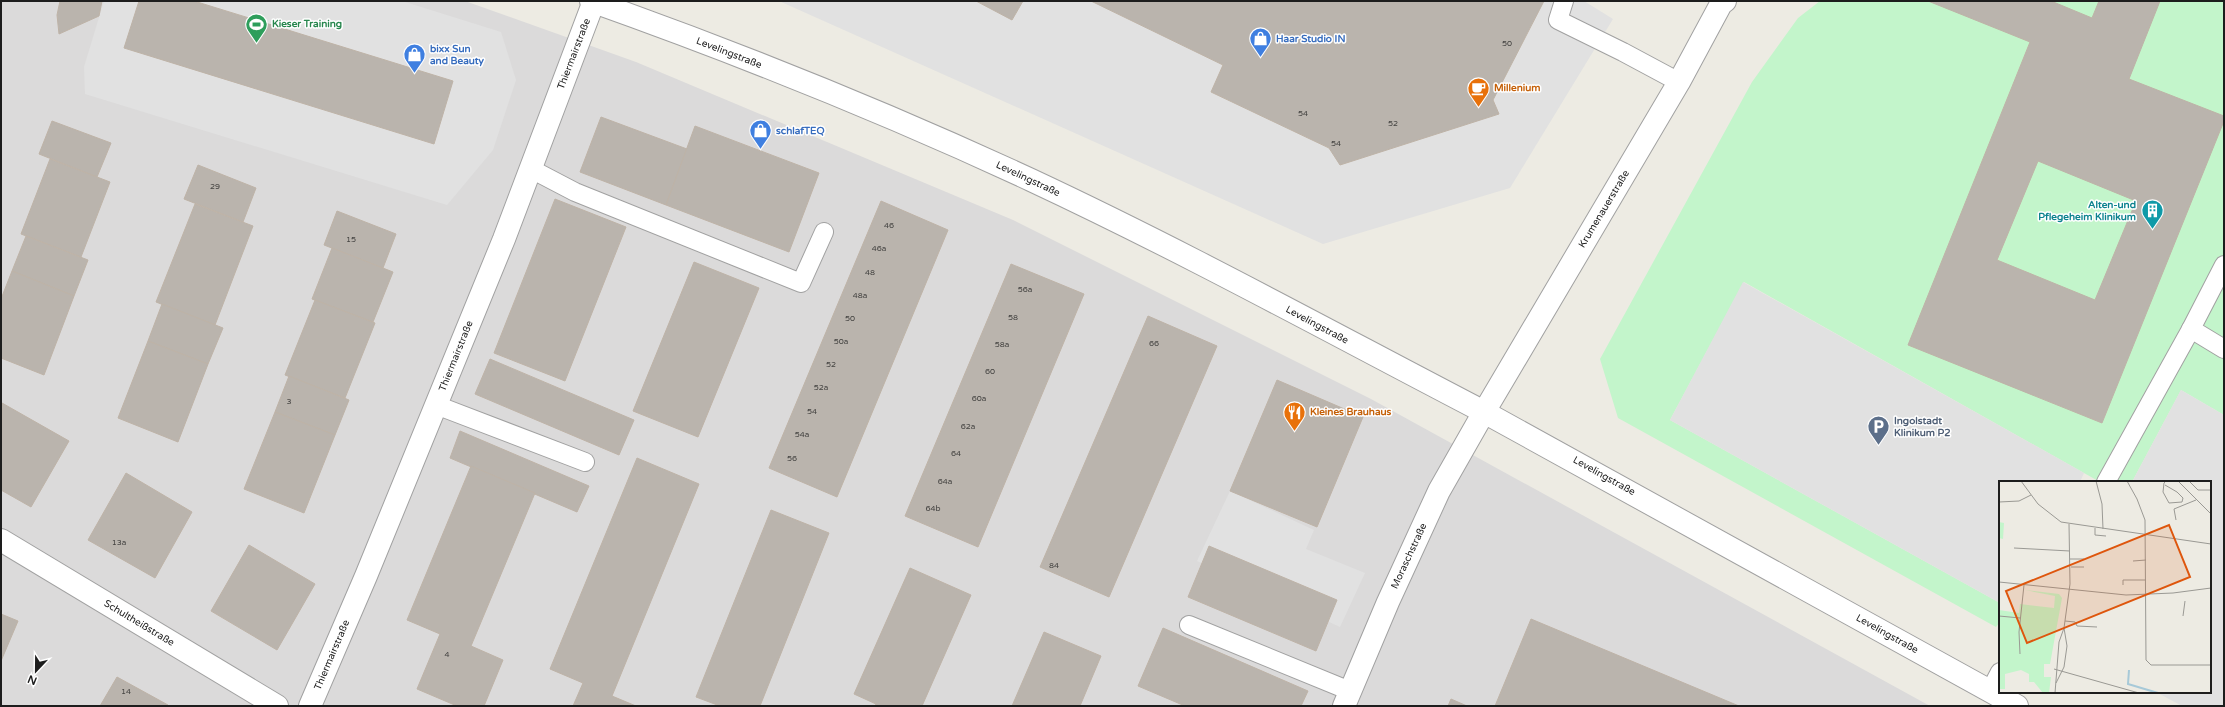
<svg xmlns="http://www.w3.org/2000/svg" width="2225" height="707" viewBox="0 0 2225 707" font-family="'Varela Round',sans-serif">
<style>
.residential{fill:#dbdada}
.park{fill:#c3f5cb}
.parking{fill:#e1e1e1}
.building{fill:#bab4ad;stroke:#beb3a7;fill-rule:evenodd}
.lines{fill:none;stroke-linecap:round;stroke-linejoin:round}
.service-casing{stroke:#a1a1a1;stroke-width:20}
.minor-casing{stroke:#a1a1a1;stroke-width:24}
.tertiary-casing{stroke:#a1a1a1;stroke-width:24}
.service{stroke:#fff;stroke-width:18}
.minor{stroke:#fff;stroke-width:22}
.tertiary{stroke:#fff;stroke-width:22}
.labels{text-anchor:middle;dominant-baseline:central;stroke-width:3;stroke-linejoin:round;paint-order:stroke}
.number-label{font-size:8px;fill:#444341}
.leisure-label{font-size:10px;font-weight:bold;fill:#27864d;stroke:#fff;text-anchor:start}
.shop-label{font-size:10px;font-weight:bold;fill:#366cbe;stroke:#fff;text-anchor:start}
.street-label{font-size:10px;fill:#1d1d1d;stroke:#fff}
.food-label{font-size:10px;font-weight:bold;fill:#c56008;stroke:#fff;text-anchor:start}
.culture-label{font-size:10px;font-weight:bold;fill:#0d838f;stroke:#fff;text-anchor:end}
.service-label{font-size:10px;font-weight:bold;fill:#4e5e75;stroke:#fff;text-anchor:start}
.inset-river{fill:none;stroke:#a7c9d8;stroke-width:2}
.inset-road{fill:none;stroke:#9a9994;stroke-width:1}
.view{fill:#de560d;fill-opacity:0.15;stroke:#de560d;stroke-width:2}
.inset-edge{fill:none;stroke:#1d1d1d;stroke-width:2}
</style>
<rect width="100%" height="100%" fill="#edebe3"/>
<!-- residential -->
<path class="residential" d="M1,1H465L636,62L1013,220L1371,399L1930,706H1Z"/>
<!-- park -->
<path class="park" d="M1820,1H2224V415L2181,390L2132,482H2100L1744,282L1670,420L2000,603V622L1996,627L1618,418L1600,359L1752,82L1798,18Z"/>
<!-- parking -->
<g class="parking">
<path d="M104,1H402L501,32L516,80L493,150L447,205L85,94L84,67Z"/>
<path d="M779,1H976L1012,20L1023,1H1091L1223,65L1211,92L1329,148L1341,164L1498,114L1493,100L1544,1H1584L1613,19L1510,188L1323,244Z"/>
<path d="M1743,282L2084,473L2080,482H2000V603L1670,420Z"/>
<path d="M2181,390L2224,415V706H2182L2156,692H2210V482H2132Z"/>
<path d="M1230,491L1314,530L1306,549L1365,573L1340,627L1197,561Z"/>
</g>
<!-- building -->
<g class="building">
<path d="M60,1H102L99,16L59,34L57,15Z"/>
<path d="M139,1H194L453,81L434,144L124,48Z"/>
<path d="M976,1H1023L1012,20Z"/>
<path d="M1091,1H1544L1493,100L1499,114L1340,165L1329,148L1211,92L1223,65Z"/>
<path d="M1928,1H2051L2092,18L2099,1H2160L2129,79L2224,116V121L2102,423L1908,345L2030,42ZM2038,161L2136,201L2095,300L1997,260Z"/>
<path d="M601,117L687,149L666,205L580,172Z"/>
<path d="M52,121L111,143L97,177L39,154Z"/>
<path d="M695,126L819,173L789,252L666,205Z"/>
<path d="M50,159L110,182L81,257L21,234Z"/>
<path d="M198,165L256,188L243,222L184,199Z"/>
<path d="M555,199L626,227L565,381L494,353Z"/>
<path d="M881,201L948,230L837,497L769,468Z"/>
<path d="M195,204L253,226L215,325L156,302Z"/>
<path d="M337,211L396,234L383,268L324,245Z"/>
<path d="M26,236L88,260L74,296L12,271Z"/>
<path d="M332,248L393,272L373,322L312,299Z"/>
<path d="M694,262L759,288L698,437L633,411Z"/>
<path d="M1011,264L1084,294L978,547L905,516Z"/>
<path d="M12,271L74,296L44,375L1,358V299Z"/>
<path d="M315,300L375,323L345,398L285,375Z"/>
<path d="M162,304L223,328L208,364L148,341Z"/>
<path d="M1148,316L1217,346L1109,597L1040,567Z"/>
<path d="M148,341L208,364L178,442L118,418Z"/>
<path d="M490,359L634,420L619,455L475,394Z"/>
<path d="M289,376L349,400L335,435L275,412Z"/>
<path d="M1277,380L1363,417L1317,527L1230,491Z"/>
<path d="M2,403L69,441L31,507L1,490Z"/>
<path d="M275,412L335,435L304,513L244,489Z"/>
<path d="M460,431L589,486L577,512L450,458Z"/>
<path d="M637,458L699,484L612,696L636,706H573L583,683L550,669Z"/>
<path d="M471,466L535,493L471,646L503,660L484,706H457L417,689L440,634L407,620Z"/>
<path d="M126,473L192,512L155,578L88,540Z"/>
<path d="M771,510L829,533L760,706H720L696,697Z"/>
<path d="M249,545L315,584L277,650L211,611Z"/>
<path d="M1209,546L1337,600L1316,651L1188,597Z"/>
<path d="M910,568L971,595L922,706H875L876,704L854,694Z"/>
<path d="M1,614L18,621L1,661Z"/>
<path d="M1531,619L1739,706H1495Z"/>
<path d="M1163,628L1308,691L1301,706H1185L1138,686Z"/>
<path d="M1044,632L1101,656L1080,706H1012Z"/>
<path d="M117,677L168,705L167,706H100Z"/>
<path d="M1451,699L1467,706H1448Z"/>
</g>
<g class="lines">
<defs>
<g id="service">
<path d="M1564,1L1558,20L1623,52L1679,82"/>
<path d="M531,169L575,192L801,283L824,232"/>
<path d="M2191,329L2224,349"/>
<path d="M436,405L585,462"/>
<path d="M2106,482L2191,329L2224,265"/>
<path d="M1189,625L1350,691"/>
<path d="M1990,691L2000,672"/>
</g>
<g id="minor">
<path d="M1,540L277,706"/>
<path d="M310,706L366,576L504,239L594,1"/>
<path d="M1344,706L1388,602L1439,491L1484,412L2017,706"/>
</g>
<path id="tertiary" d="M591,1C740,54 887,113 1031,180C1185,252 1334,334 1484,412L1679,82L1721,4L1725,1"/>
</defs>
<!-- service casing -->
<use href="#service" class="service-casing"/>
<!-- minor casing -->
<use href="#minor" class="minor-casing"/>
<!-- tertiary casing -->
<use href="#tertiary" class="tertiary-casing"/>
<!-- service -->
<use href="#service" class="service"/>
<!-- minor -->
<use href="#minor" class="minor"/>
<!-- tertiary -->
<use href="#tertiary" class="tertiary"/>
</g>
<!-- icons -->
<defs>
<symbol id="stadium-pin" viewBox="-11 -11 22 30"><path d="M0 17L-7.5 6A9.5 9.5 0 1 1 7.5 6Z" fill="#2e9e5b" stroke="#fff"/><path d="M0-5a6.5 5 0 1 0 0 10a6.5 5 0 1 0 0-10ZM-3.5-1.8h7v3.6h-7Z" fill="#fff"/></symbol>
<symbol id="shop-pin" viewBox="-11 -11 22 30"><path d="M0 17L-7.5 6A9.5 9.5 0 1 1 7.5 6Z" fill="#3f7fe0" stroke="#fff"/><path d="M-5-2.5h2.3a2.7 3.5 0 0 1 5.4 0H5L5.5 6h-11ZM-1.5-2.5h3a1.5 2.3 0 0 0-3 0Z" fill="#fff"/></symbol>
<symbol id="cafe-pin" viewBox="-11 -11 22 30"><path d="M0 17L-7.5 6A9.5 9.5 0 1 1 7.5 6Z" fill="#e8710a" stroke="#fff"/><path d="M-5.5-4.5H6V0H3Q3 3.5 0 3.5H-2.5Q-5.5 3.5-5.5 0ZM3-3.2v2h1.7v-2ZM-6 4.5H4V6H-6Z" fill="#fff"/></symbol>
<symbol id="building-pin" viewBox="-11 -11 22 30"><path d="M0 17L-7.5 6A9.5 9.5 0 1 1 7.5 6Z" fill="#0f9aa8" stroke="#fff"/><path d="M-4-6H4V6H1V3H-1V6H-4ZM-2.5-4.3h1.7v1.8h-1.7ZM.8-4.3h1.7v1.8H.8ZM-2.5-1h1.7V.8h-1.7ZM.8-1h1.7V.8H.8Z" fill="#fff"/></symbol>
<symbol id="restaurant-pin" viewBox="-11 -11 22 30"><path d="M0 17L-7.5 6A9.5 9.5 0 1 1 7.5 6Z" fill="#e8710a" stroke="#fff"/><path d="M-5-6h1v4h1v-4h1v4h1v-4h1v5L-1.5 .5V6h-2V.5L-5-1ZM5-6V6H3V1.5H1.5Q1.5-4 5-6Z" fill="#fff"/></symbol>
<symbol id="parking-pin" viewBox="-11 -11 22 30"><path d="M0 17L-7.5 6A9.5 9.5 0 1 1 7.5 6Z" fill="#5c6f8a" stroke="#fff"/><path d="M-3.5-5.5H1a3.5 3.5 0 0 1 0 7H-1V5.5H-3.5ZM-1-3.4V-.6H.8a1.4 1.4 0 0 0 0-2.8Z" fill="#fff"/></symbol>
</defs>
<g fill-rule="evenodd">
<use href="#stadium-pin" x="244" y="12" width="25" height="34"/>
<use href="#shop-pin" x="1248" y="26" width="25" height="34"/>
<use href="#shop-pin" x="402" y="42" width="25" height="34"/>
<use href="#cafe-pin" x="1466" y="76" width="25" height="34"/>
<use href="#shop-pin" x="748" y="118" width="25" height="34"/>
<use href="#building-pin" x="2140" y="198" width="25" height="34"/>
<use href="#restaurant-pin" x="1282" y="400" width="25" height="34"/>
<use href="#parking-pin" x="1866" y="414" width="25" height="34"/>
</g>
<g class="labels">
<!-- number labels -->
<g class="number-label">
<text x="1507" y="43">50</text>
<text x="1303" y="113">54</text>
<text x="1393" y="123">52</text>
<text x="1336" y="143">54</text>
<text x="215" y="186">29</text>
<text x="889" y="225">46</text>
<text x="351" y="239">15</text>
<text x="879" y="248">46a</text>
<text x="870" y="272">48</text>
<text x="1025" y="289">56a</text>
<text x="860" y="295">48a</text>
<text x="1013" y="317">58</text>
<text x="850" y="318">50</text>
<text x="841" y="341">50a</text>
<text x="1154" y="343">66</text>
<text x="1002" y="344">58a</text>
<text x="831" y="364">52</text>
<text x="990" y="371">60</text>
<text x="821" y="387">52a</text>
<text x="979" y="398">60a</text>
<text x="289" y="401">3</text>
<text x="812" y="411">54</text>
<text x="968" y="426">62a</text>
<text x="802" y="434">54a</text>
<text x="956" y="453">64</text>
<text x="792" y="458">56</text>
<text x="945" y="481">64a</text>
<text x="933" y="508">64b</text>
<text x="119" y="542">13a</text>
<text x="1054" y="565">84</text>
<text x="447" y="654">4</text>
<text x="126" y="691">14</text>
</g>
<!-- leisure labels -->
<g class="leisure-label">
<text x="272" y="24">Kieser Training</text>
</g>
<!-- shop labels -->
<g class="shop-label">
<text x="1276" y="39">Haar Studio IN</text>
<text x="430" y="49">bixx Sun<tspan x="430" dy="12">and Beauty</tspan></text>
<text x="776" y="131">schlafTEQ</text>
</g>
<!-- street labels -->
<g class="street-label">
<text transform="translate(729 53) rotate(21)">Levelingstraße</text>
<text transform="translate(574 54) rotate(-69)">Thiermairstraße</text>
<text transform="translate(1028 179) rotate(25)">Levelingstraße</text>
<text transform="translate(1604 209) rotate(-59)">Krumenauerstraße</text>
<text transform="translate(1317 325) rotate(28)">Levelingstraße</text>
<text transform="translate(456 356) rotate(-68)">Thiermairstraße</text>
<text transform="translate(1604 476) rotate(29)">Levelingstraße</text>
<text transform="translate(1409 556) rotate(-65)">Moraschstraße</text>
<text transform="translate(139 623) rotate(31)">Schultheißstraße</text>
<text transform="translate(1887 634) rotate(29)">Levelingstraße</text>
<text transform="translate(332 655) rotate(-67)">Thiermairstraße</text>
</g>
<!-- food labels -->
<g class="food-label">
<text x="1494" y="88">Millenium</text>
<text x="1310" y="412">Kleines Brauhaus</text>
</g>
<!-- culture labels -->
<g class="culture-label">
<text x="2136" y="205">Alten-und<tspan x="2136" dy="12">Pflegeheim Klinikum</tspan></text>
</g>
<!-- service labels -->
<g class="service-label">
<text x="1894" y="421">Ingolstadt<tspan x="1894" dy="12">Klinikum P2</tspan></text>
</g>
</g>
<!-- overview -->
<g transform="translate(1999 481)">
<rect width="212" height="212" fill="#edebe3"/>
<path d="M0,41L5,42L4,58L0,57ZM26,109L60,113L63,117L51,183H45V196H52L50,212H44L35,201H30V193L22,189L6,193V208H0V129L20,132L21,123L55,127L56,115Z" fill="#c3f5cb"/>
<path class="inset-river" d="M130,189L129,203L159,212"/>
<path class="inset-road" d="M22,0L39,23L62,41L212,63M97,0L103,23L104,48M128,0L138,18L146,39L147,179L152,184H212M179,0L212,33M190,0L199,9H212M166,4L178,11L184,17L183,21L170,22L164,11L165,2L167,0M0,21L20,20L32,14M177,39L175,28L197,19M96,47V54L107,55M15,67L71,70M71,78H85M134,80L147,79M72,86H85M0,101L127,114L174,112L212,107M124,104V99H147M0,135L21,137M184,135L186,120M66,140L76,141L78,145L98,146M21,173L20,151L25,104M55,188L140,212M57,202L65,186L68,165L65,147M56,212L60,161L65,147L71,103L70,43"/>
<path class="view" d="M170,44L191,96L28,162L7,110Z"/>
<rect width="212" height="212" class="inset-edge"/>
</g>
<!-- border -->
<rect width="2225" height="707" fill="none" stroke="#1d1d1d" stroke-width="4"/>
<!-- north arrow -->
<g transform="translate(36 671) rotate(202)" stroke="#ffffff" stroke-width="3" paint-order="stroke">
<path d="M0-3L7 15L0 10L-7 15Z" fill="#1d1d1d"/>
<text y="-6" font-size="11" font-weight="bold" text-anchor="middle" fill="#1d1d1d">N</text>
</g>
</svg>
